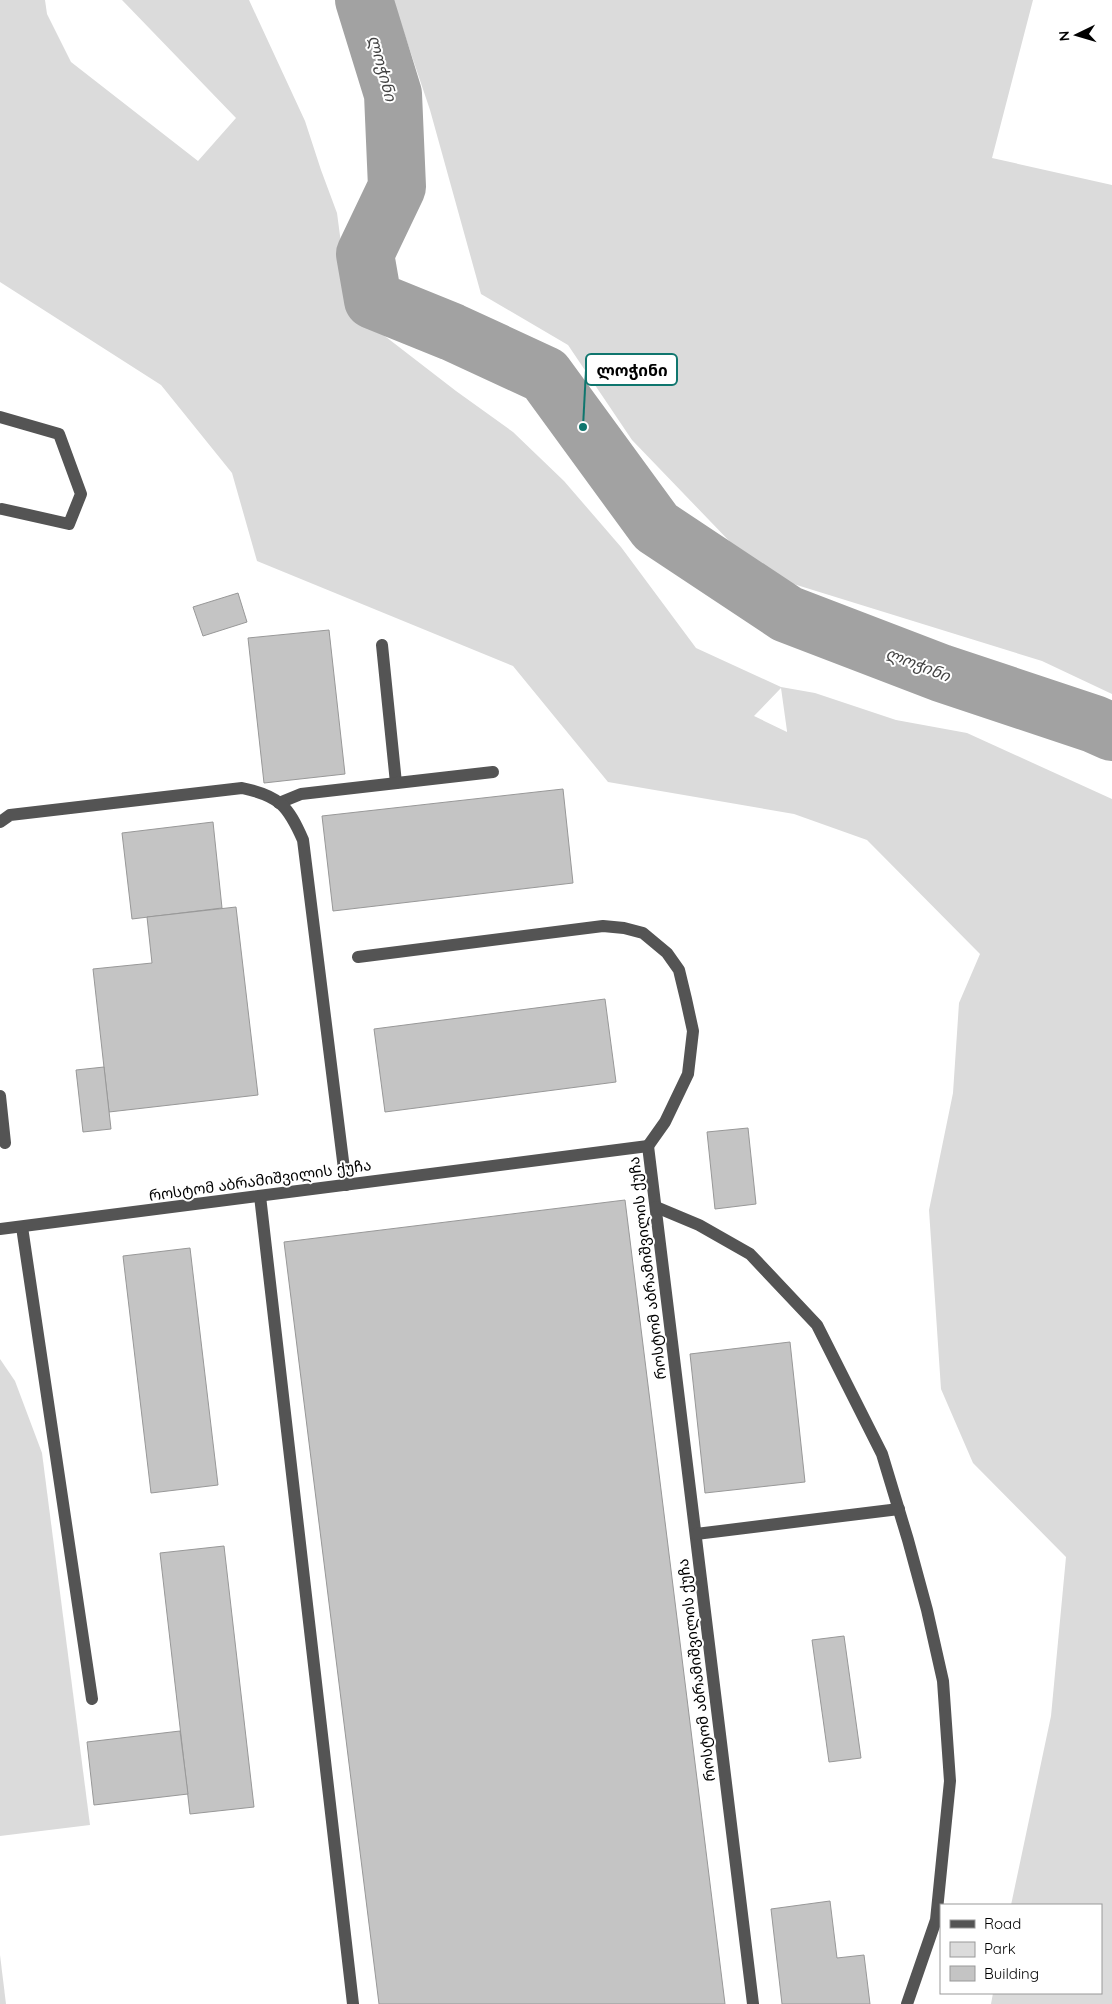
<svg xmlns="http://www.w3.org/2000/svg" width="1112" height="2004" viewBox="0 0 1112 2004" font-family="Quicksand,'Noto Sans Georgian',sans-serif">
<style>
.green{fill:#dbdbdb;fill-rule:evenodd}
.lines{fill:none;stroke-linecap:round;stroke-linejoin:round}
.river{stroke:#a2a2a2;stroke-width:58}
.building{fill:#c4c4c4;stroke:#989898}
.minor{stroke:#545454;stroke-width:12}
.labels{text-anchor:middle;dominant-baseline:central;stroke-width:4;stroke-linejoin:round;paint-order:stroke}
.street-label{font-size:15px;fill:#000;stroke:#fff}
.water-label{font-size:16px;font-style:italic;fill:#434343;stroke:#fff}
.leader{fill:none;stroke:#0f766e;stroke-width:2}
.callout-dot{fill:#0f766e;stroke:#fff;stroke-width:2}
.callout{fill:#fff;stroke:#0f766e;stroke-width:2}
.callout-label{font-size:16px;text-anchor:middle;font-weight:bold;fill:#000}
</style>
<rect width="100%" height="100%" fill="#fff"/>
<!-- green -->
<g class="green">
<path d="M0,0H45L47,14L71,62L198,161L236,118L122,0H249L305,121L321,170L337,213L346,281L364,320L456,391L513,432L564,481L621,547L696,648L781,687L815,693L896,720L967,733L1112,799V2004H991L993,1993H1101V1905H1011L1051,1716L1066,1557L973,1463L941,1389L929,1210L953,1093L959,1003L980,954L867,840L794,814L608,782L513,666L257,561L232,473L161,385L0,282ZM781,688L787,731V732L754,716Z"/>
<path d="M393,0H1033L992,158L1112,185V694L1042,661L761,574L632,440L568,345L481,294L430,110Z"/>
<path d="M0,1359L15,1381L42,1453L90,1825L0,1836Z"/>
<path d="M0,1955L6,2004H0Z"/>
</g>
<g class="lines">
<!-- river -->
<path class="river" d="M364,0L393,94L397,187L365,254L373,300L452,332L545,375L656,527L787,614L941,673L1094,724L1112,732"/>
</g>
<!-- building -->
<g class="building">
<path d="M238,593L247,622L203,636L193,607Z"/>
<path d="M329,630L345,774L264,783L248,638Z"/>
<path d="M563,789L573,883L333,911L322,816Z"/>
<path d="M213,822L222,908L132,919L122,833Z"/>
<path d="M236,907L258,1095L109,1112L93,969L152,963L147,917Z"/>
<path d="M605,999L616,1082L385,1112L374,1029Z"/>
<path d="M104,1067L111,1129L83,1132L76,1070Z"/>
<path d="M748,1128L756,1204L715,1209L707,1132Z"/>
<path d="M625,1200L725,2004H379L284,1242Z"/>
<path d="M190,1248L218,1485L151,1493L123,1256Z"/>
<path d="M790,1342L805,1482L705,1493L690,1354Z"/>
<path d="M224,1546L254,1807L190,1814L160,1553Z"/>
<path d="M844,1636L861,1758L829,1762L812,1640Z"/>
<path d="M180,1731L188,1794L94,1805L87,1742Z"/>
<path d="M830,1901L837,1958L864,1955L870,2004H782L771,1909Z"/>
</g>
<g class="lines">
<!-- minor -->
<g class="minor">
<path d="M0,417L59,434L81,494L69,524L2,509"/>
<path d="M382,645L396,783"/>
<path d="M279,803L301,794L493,772"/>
<path d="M0,822L10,815L242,788C280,796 288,806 303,840L346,1185"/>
<path d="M358,957L603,926L624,928L643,933L667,953L679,970L686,999L693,1031L688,1074L665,1122L648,1146"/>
<path d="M0,1096L5,1143"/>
<path d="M648,1146L753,2004"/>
<path d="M260,1196L353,2004"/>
<path d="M656,1207L699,1225L750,1254L817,1325L882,1454L908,1540L927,1610L943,1681L950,1781L936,1920L907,2004"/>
<path d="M22,1227L92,1699"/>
<path d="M0,1229L648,1146"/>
<path d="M696,1534L899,1509"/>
</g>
</g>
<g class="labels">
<!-- street labels -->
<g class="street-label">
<text transform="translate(260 1180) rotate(-8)">როსტომ აბრამიშვილის ქუჩა</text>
<text transform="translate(647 1268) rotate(-97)">როსტომ აბრამიშვილის ქუჩა</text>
<text transform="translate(696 1670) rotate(-97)">როსტომ აბრამიშვილის ქუჩა</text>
</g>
<!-- water labels -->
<g class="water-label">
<text transform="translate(383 68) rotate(75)">ლოჭინი</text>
<text transform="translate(918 664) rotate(21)">ლოჭინი</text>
</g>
</g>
<!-- callouts -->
<path class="leader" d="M583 427L586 370"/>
<circle class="callout-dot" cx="583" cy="427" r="5"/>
<rect class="callout" x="586" y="354" width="91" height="31" rx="5"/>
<g class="callout-label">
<text x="632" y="376">ლოჭინი</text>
</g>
<!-- legend -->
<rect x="940" y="1904" width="162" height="90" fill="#ffffff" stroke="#999999"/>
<rect x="950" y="1920" width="25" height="8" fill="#545454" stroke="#999999"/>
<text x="984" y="1929" font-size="15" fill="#000000">Road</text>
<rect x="950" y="1942" width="25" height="15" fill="#dbdbdb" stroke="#999999"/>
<text x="984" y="1954" font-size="15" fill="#000000">Park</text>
<rect x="950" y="1966" width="25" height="15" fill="#c4c4c4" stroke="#999999"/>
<text x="984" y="1979" font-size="15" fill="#000000">Building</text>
<!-- north arrow -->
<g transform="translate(1077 35) rotate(265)" stroke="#ffffff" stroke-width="4" paint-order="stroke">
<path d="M0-4L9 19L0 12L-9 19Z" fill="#000000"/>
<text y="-8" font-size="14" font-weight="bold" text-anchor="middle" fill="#000000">N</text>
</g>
</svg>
